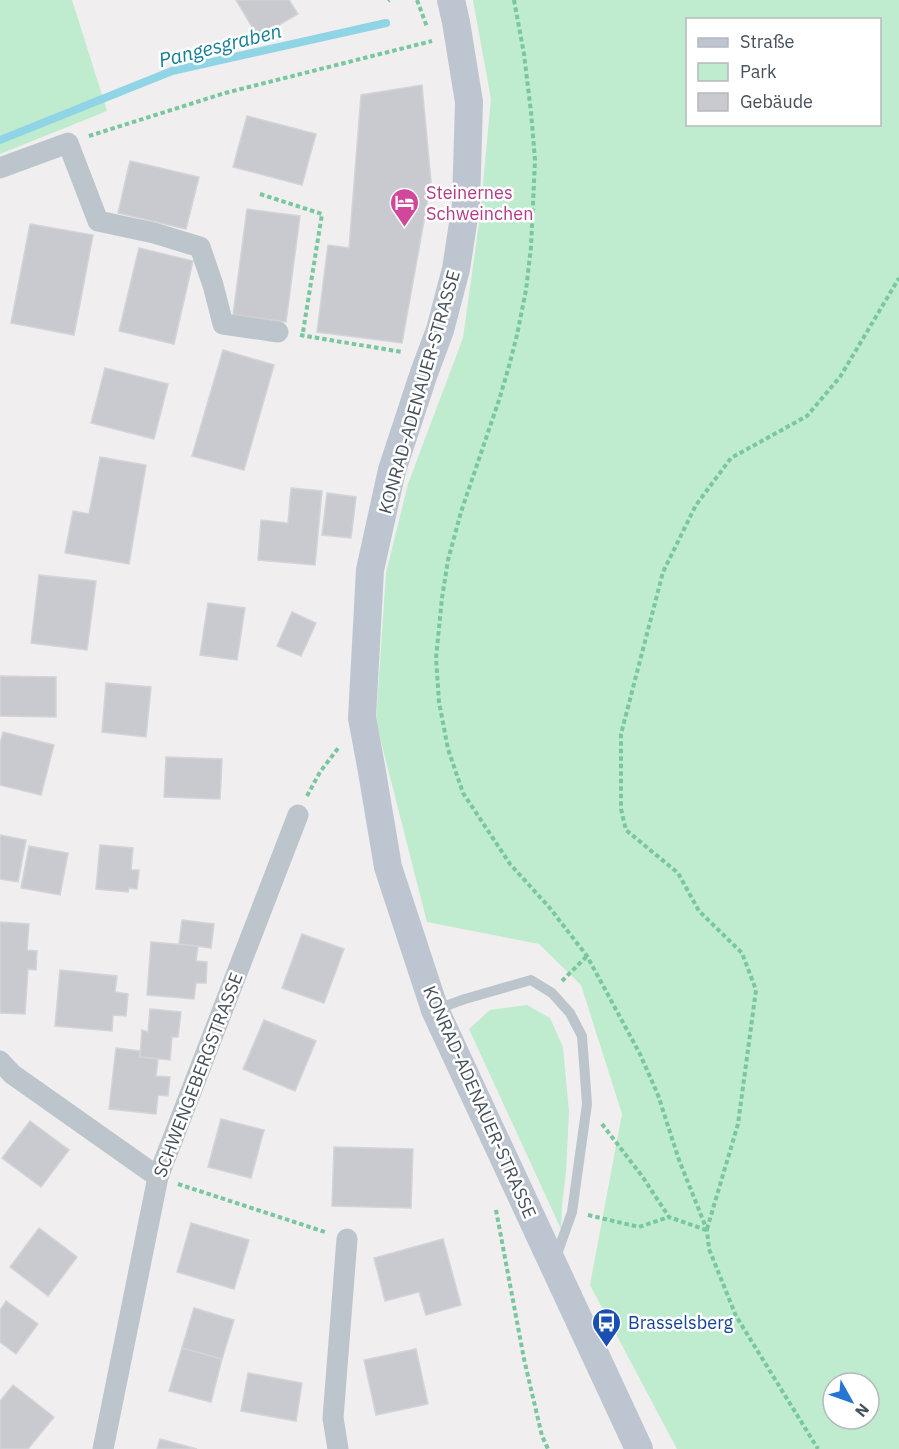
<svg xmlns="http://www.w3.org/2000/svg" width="899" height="1449" viewBox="0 0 899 1449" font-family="'IBM Plex Sans',sans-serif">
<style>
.green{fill:#bfebcf;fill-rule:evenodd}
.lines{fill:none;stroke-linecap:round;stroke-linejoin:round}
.stream{stroke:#8fd5e5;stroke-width:8}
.building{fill:#c8cad0;stroke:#d2d4d9;stroke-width:1.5}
.path{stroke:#79c79f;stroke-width:4;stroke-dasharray:4.5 3;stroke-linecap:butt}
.service{stroke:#bdc5cc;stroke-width:10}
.minor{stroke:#bdc5cc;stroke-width:21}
.secondary{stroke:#bdc6d0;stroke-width:28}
.labels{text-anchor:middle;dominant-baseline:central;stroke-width:5;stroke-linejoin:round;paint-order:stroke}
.hotel-label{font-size:18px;fill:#b23c85;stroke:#fff;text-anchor:start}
.street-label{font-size:18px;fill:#47515a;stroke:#fff}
.transit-label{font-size:18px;fill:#164399;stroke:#fff;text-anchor:start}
.water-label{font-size:20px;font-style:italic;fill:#167e97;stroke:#fff}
</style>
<rect width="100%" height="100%" fill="#f0eeee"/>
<!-- green -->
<g class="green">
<path d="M0,0H72L107,111L0,154Z"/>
<path d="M473,0H899V1449H677L590,1285L622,1114L581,985L539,944L427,922L376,722L386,573L408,484L463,338L480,216L491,99ZM688,20H880V124H688ZM833,1383H869V1419H833Z"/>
<path d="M527,1005L550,1018L563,1047L569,1112L566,1172L562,1205L561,1229L469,1029L490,1010Z"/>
</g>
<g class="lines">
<!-- stream -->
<path class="stream" d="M0,140L172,71L386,23"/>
</g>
<!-- building -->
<g class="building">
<path d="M236,0H289L298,14L258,37Z"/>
<path d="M422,85L431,182L402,343L317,332L328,245L349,248L361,95Z"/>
<path d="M247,116L316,134L302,185L233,167Z"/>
<path d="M130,161L199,177L186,229L118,213Z"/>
<path d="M247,209L300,216L286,322L233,315Z"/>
<path d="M30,224L93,235L74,335L11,323Z"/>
<path d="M139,248L193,261L174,344L119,331Z"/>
<path d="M223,350L274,365L244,470L192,456Z"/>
<path d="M105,368L168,384L154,439L91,423Z"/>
<path d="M100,457L146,465L129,564L65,553L73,511L89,514Z"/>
<path d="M291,488L322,491L315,565L258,560L261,520L288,523Z"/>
<path d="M327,493L356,497L351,538L322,535Z"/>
<path d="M39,575L96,581L87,650L31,643Z"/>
<path d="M208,603L245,608L237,660L200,655Z"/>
<path d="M292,612L316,623L301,656L277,646Z"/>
<path d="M0,676L56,677V717L0,716Z"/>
<path d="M106,683L151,687L146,737L102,732Z"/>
<path d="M3,732L54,745L41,795L0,785V744Z"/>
<path d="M166,757L222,759L220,799L164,797Z"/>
<path d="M0,835L26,840L18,882L0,879Z"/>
<path d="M100,845L133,848L131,870H139L137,889L129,888L128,892L96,889Z"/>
<path d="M29,846L68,853L60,895L21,888Z"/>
<path d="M182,920L214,924L211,948L179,944Z"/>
<path d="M0,922L29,924L27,950L37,951L36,970L28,969L25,1014L0,1013Z"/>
<path d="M302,934L344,949L324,1003L282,988Z"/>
<path d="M151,942L198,946L196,961L207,962L206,983H196L194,999L147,995Z"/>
<path d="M60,970L117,976L115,992L128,994L126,1016L113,1015L112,1031L55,1026Z"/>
<path d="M150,1009L181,1012L178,1037H172L170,1060L140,1057L142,1030L148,1032Z"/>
<path d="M264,1020L316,1041L295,1091L243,1069Z"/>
<path d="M116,1048L140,1051V1057L158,1059L156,1076L170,1077L168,1096L158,1095L156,1114L109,1109Z"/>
<path d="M221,1119L264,1130L251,1178L208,1167Z"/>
<path d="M30,1121L69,1150L41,1187L2,1158Z"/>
<path d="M334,1147L413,1149L411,1208L332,1206Z"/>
<path d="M191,1223L249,1240L234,1289L177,1272Z"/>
<path d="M39,1228L77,1257L48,1296L10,1267Z"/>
<path d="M443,1239L461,1305L426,1315L419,1292L385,1301L374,1258Z"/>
<path d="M6,1301L38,1324L16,1354L0,1342V1310Z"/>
<path d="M194,1308L234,1320L222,1359L182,1348Z"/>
<path d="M182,1348L222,1359L211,1402L169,1391Z"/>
<path d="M416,1349L428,1404L376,1415L364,1360Z"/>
<path d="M248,1373L302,1383L296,1421L241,1411Z"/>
<path d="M13,1385L54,1417L28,1449H0V1401Z"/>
<path d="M160,1439L197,1449H157Z"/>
</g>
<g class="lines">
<!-- path -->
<g class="path">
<path d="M417,0L427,27"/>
<path d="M514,0L524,54L531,112L535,160L531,247L526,290L517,335L509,366L500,397L461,512L448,560L442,598L436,658L439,702L448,749L463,793L510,864L549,907L587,956L640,1054L658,1095L679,1160L707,1230L709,1249L736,1316L818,1449"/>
<path d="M388,1L389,0"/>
<path d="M89,136L225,93L432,41"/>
<path d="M260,194L322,214L303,332"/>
<path d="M300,335L402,352"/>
<path d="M307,796L320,772L339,747"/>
<path d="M562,981L587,956"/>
<path d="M602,1124L642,1176L669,1217L706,1230"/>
<path d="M178,1184L325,1232"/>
<path d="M496,1210L524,1359L542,1436L548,1449"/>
<path d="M588,1215L639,1227L669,1217"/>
<path d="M707,1229L738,1124L756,990L742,953L699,911L678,873L626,830L621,809V734L663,572L696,505L731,458L807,416L840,377L899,278"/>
</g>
<!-- service -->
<path class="service" d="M437,1009L465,999L531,980L552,993L570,1013L582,1036L587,1104L572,1212L556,1257"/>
<!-- minor -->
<g class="minor">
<path d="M0,168L68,143L98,221L154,233L200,247L213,285L223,324L278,332"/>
<path d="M0,1061L12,1074L158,1177"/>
<path d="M103,1449L158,1177L298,815"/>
<path d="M338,1449L333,1418L347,1239"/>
</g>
<!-- secondary -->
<path class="secondary" d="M451,0L456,22L469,102L466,204L456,269L440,330L424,373L392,470L370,570L362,718L371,766L388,867L435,1010L639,1449"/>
</g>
<!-- icons -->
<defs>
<symbol id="hotel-pin" viewBox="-11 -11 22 30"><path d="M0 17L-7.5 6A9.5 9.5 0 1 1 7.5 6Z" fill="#d1479c" stroke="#fff"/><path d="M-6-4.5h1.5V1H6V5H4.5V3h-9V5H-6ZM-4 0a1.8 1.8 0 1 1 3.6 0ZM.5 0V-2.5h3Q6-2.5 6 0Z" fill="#fff"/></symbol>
<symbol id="bus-pin" viewBox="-11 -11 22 30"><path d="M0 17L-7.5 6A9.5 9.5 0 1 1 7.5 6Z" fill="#1a4fb4" stroke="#fff"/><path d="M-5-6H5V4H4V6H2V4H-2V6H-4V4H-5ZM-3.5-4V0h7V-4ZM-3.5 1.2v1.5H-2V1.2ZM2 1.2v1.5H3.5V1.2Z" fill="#fff"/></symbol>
</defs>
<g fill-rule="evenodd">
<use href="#hotel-pin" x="388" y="186" width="33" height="45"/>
<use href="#bus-pin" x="590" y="1306" width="33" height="45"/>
</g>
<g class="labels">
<!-- hotel labels -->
<g class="hotel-label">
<text x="426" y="192">Steinernes<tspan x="426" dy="21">Schweinchen</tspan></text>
</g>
<!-- street labels -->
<g class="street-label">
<text transform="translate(419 392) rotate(-74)">KONRAD-ADENAUER-STRASSE</text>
<text transform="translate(198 1075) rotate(-69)">SCHWENGEBERGSTRASSE</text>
<text transform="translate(480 1102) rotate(66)">KONRAD-ADENAUER-STRASSE</text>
</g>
<!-- transit labels -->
<g class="transit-label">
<text x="628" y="1322">Brasselsberg</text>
</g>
<!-- water labels -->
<g class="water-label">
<text transform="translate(220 45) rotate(-14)">Pangesgraben</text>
</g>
</g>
<!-- legend -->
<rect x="686" y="18" width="195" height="108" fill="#ffffff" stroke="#b5b9bd" stroke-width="1.5"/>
<rect x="698" y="38" width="30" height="9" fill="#bdc6d0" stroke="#b5b9bd" stroke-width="1.5"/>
<text x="740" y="48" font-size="18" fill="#47515a">Straße</text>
<rect x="698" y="63" width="30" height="18" fill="#bfebcf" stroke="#b5b9bd" stroke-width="1.5"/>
<text x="740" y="78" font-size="18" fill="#47515a">Park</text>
<rect x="698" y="93" width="30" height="18" fill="#c8cad0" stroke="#b5b9bd" stroke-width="1.5"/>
<text x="740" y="108" font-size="18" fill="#47515a">Gebäude</text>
<!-- north arrow -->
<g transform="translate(851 1401) rotate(130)"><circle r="28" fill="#ffffff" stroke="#b5b9bd" stroke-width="1.5"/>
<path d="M0-4.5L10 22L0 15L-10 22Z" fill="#2675d2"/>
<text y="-9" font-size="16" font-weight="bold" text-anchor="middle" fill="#47515a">N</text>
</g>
</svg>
